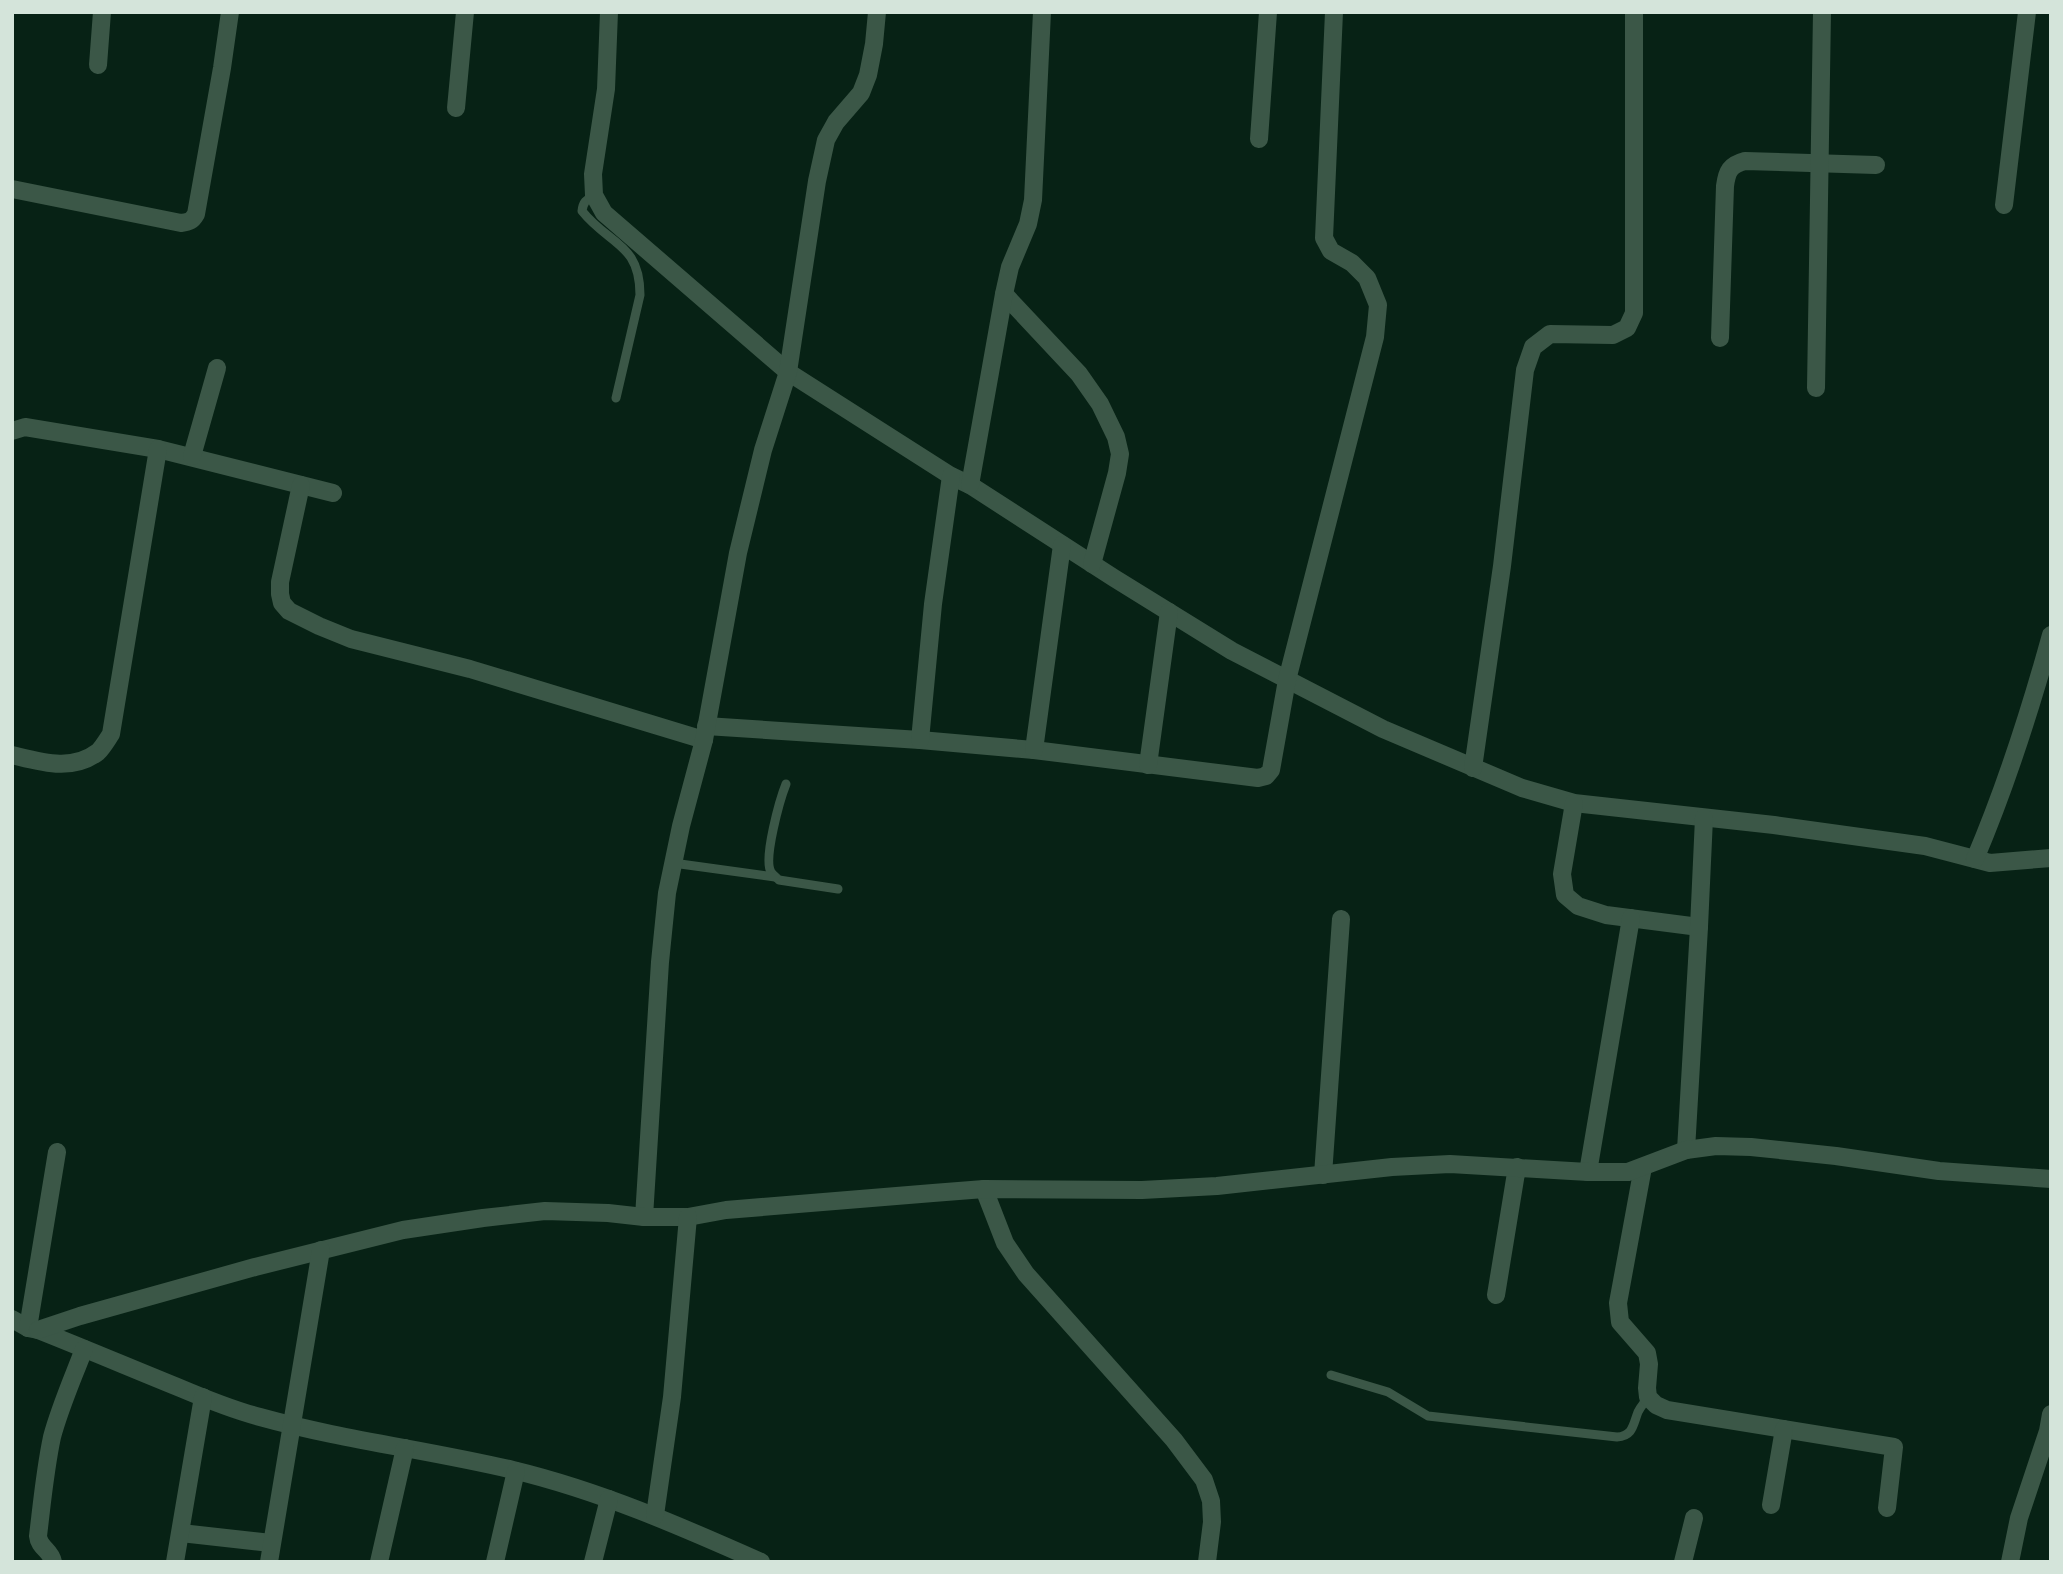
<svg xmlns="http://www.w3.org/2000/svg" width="2063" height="1574" viewBox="0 0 2063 1574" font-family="Cabin,sans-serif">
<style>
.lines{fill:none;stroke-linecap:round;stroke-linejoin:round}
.lane{stroke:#3b5747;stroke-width:9}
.street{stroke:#3b5747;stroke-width:18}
</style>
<rect width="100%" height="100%" fill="#072215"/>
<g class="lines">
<!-- lane -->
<g class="lane">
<path d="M594,195C586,200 583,202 582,211C609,245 640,243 640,295L616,398"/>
<path d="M786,784C780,799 763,859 771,872C772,874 777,878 779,880L838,889"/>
<path d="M673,863L775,877"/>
<path d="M1331,1375L1388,1392L1428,1416L1617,1437C1633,1436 1633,1425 1638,1412C1641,1406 1645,1402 1648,1397"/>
</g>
<!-- street -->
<g class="street">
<path d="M609,12L606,89L593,174L594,195L604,213L788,372L951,476L970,485L1114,578L1232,651L1383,729L1522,788L1574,803L1774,825L1925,846L1990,863L2051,858"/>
<path d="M98,65L102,12"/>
<path d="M456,108L465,12"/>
<path d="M1259,139L1268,12"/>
<path d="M12,189L181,223C189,222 192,221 196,214L222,68L230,12"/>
<path d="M2004,205L2027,12"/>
<path d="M1004,294L1079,374L1100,404L1116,437L1120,454L1117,473L1092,564"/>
<path d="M1720,338L1725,186C1727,171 1730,165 1745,161L1876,165"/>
<path d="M1816,388L1822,12"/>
<path d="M12,431L25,427L158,449L333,493"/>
<path d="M192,456L217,368"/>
<path d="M301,485L280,582V594L282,603L289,611L319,626L351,639L470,669L704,740"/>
<path d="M970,485L1004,294L1010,267L1028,224L1033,200L1042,12"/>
<path d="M706,726L920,740L1034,750L1258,778L1266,776L1271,770L1287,680L1375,337L1378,305L1367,278L1352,263L1331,251L1324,238L1334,12"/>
<path d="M920,740L933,604L951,476"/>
<path d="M1034,750L1062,545"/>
<path d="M12,755C41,762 72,772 98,752C103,747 107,740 111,734L158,449"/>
<path d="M1148,765L1169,612"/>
<path d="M1473,768L1502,566L1525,370L1533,347L1550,334L1613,335L1627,328L1634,313V12"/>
<path d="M1574,803L1562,874L1565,895L1578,906L1606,915L1699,927"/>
<path d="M1975,859C2006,786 2030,711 2051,635"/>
<path d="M1686,1150L1699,927L1704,818"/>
<path d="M1643,1167L1618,1303L1620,1322L1647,1353L1649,1364L1647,1388L1648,1397L1656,1405L1667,1410L1894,1447L1887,1508"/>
<path d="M1588,1172L1631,918"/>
<path d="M1323,1175L1341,919"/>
<path d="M984,1189L1005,1243L1026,1274L1174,1440L1204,1480L1211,1501L1212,1522L1207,1562"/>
<path d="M644,1217L660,962L667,893L681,826L704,740L738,553L763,450L788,372L817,181L826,140L836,122L861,93L868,75L874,44L877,12"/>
<path d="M1496,1295L1517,1167"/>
<path d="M12,1319L28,1328L38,1330C86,1349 133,1369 180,1388C206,1399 233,1410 260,1417C343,1440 429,1450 513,1470C600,1491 680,1526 761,1562"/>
<path d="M28,1328L57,1152"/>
<path d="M38,1330L80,1316L255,1267L403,1230L483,1218L545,1211L608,1213L644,1217H688L726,1210L933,1193L984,1189L1142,1190L1217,1186L1392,1167L1450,1164L1588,1172H1628L1686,1150L1716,1146L1751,1147L1836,1156L1939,1171L2051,1179"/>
<path d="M1771,1505L1784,1429"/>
<path d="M655,1515L672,1397L688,1217"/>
<path d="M181,1533L271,1543"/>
<path d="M53,1562C51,1550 39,1548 38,1536C42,1503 45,1470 52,1437C60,1407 73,1378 84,1349"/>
<path d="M175,1562L203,1397"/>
<path d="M269,1562L321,1250"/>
<path d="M379,1562L405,1448"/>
<path d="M495,1562L516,1471"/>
<path d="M593,1562L609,1499"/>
<path d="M1683,1562L1694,1518"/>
<path d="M2010,1562L2019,1518L2048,1431L2051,1414"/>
</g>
</g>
<!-- border -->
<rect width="2063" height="1574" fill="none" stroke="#d4e4da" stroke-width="28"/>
</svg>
